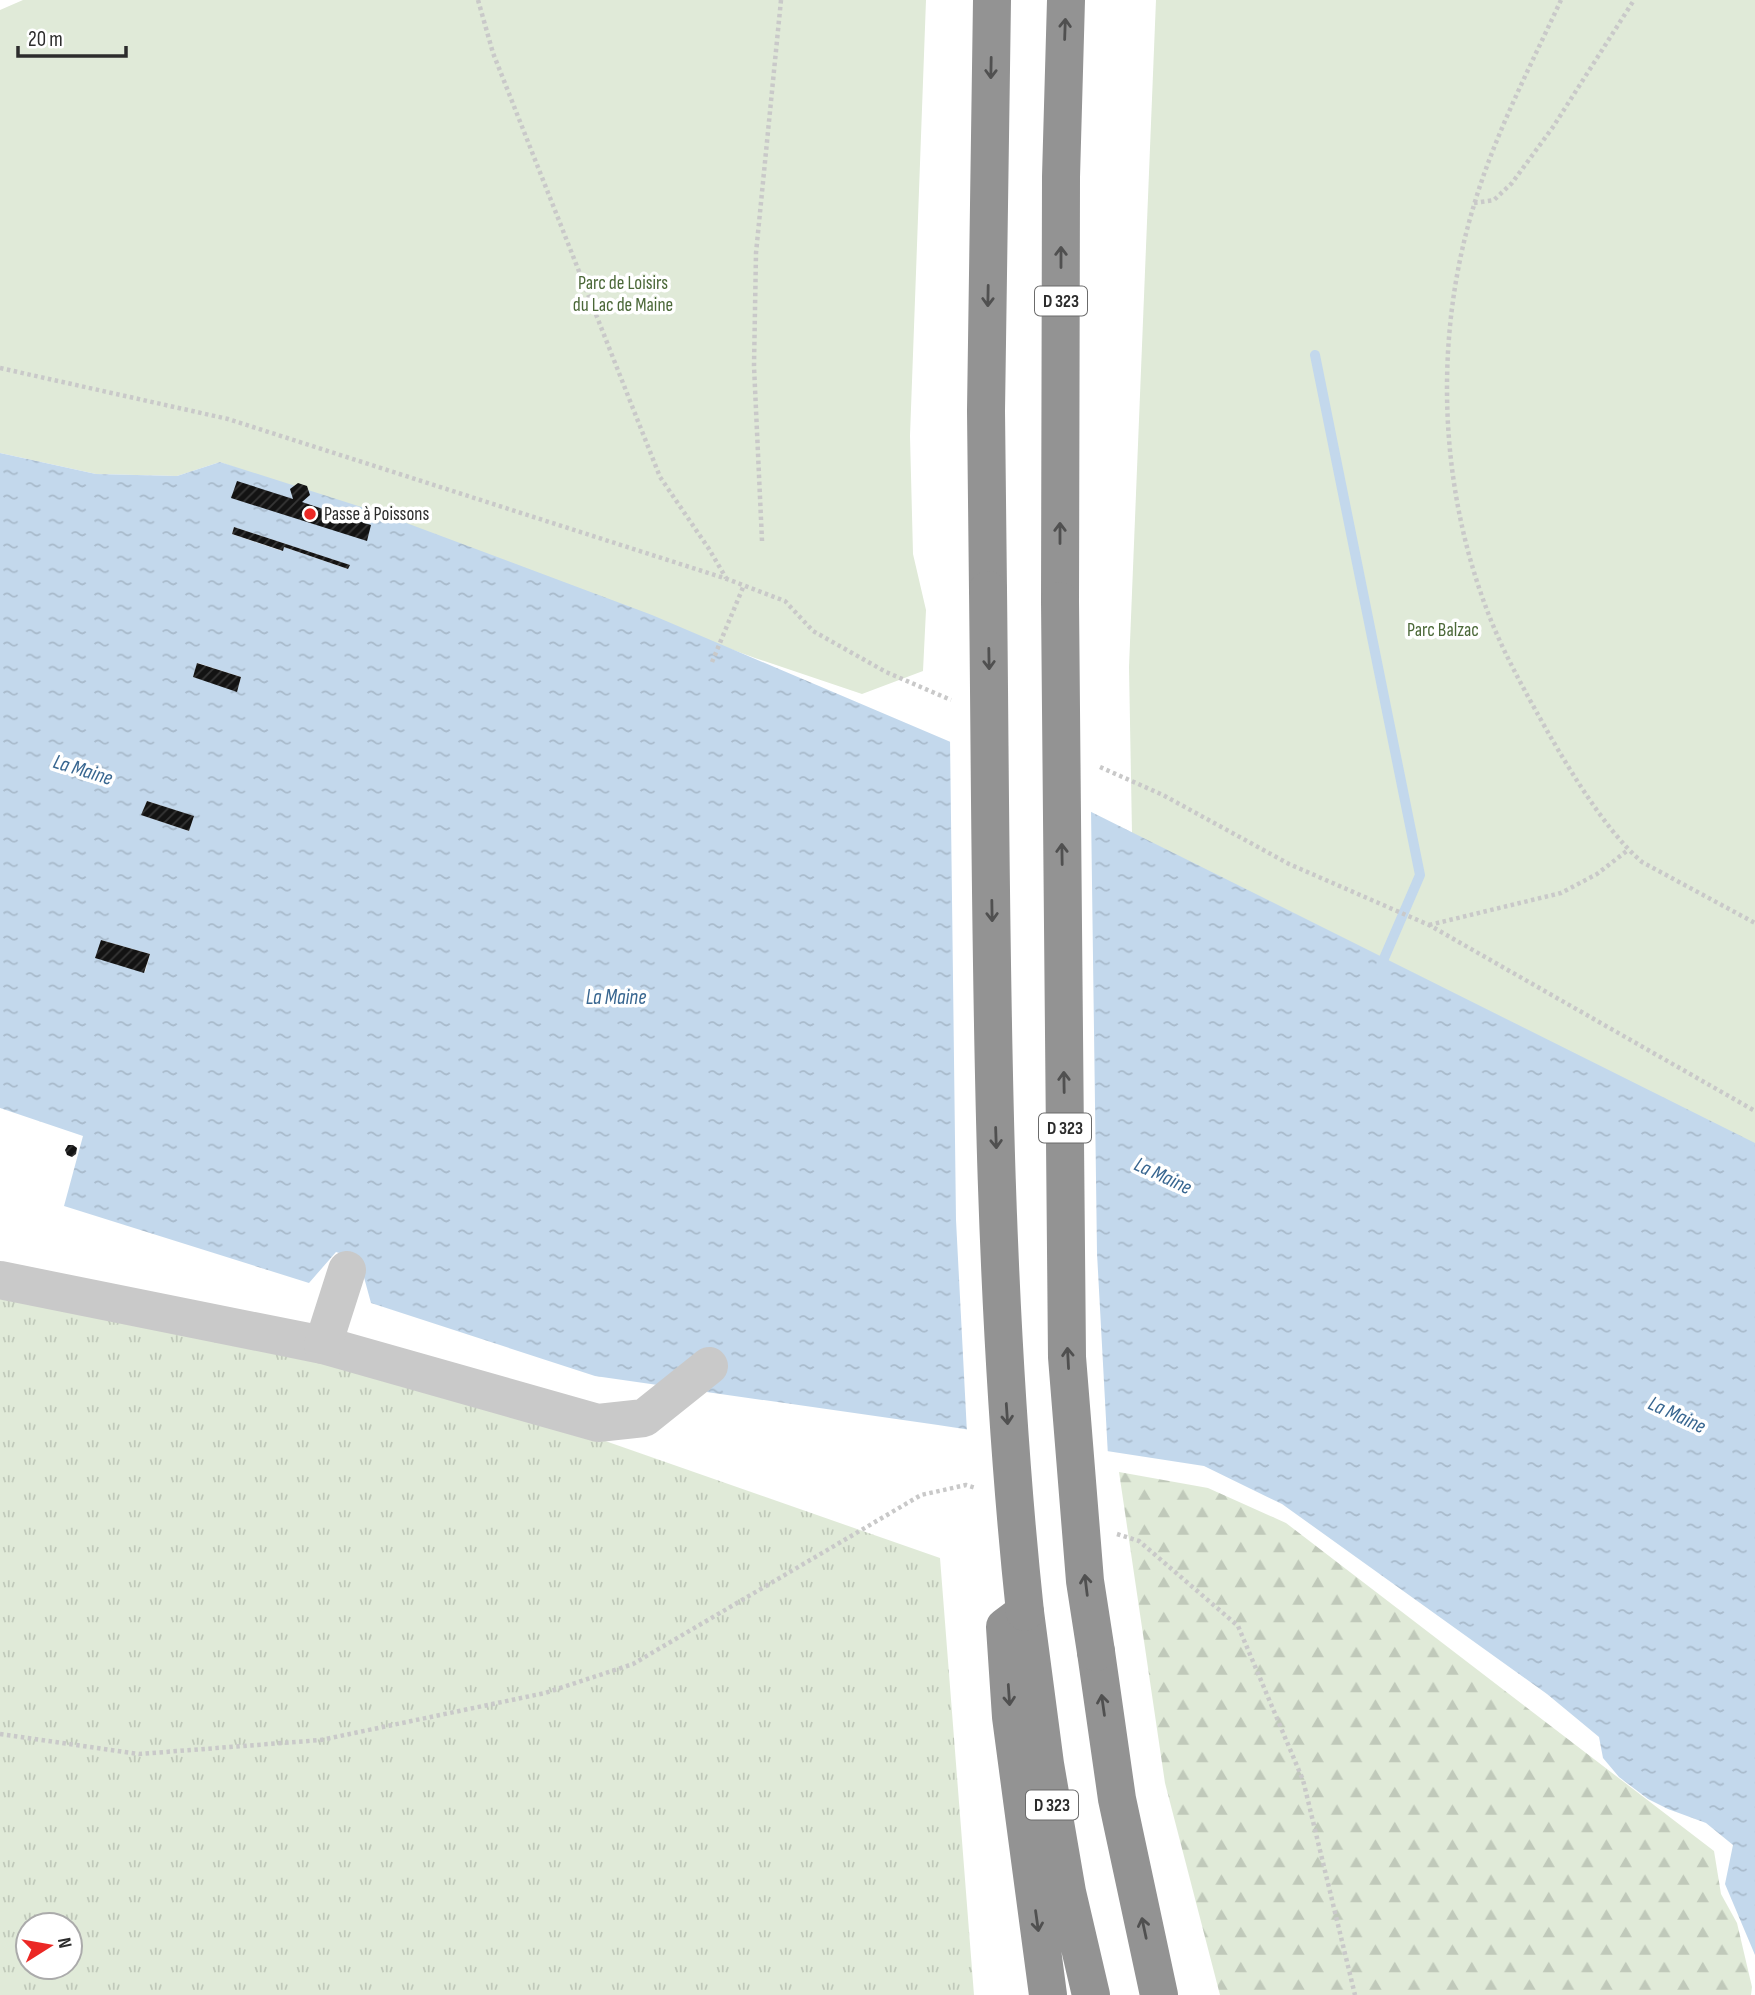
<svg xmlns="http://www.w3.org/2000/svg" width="1755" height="1995" viewBox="0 0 1755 1995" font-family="'Sofia Sans Condensed',sans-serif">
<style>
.grass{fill:url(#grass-tufts);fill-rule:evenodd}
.forest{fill:url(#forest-firs)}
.park{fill:#e0ead8}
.water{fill:url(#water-ripples);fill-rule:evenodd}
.pier{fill:#fff}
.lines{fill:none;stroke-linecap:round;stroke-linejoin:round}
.stream{stroke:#c3d8ec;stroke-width:10}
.building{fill:url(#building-hatch)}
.path{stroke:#c9c9c9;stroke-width:4.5;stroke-dasharray:3.5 3.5;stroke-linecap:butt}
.minor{stroke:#c9c9c9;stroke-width:38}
.highway{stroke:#939393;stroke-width:38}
.highway-bridge{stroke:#939393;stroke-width:38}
.oneway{stroke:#505050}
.poi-dot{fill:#eb2825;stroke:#fff;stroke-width:2.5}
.labels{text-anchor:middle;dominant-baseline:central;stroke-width:7;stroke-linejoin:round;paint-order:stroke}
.shield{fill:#fff;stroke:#6b6b6b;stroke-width:2}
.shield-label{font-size:18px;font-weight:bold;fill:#2c2c2c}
.park-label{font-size:19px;fill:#4b6838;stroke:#fff}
.poi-label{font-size:19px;fill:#2c2c2c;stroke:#fff;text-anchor:start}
.water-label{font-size:21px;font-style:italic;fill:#386690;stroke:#fff}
</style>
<defs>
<pattern id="grass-tufts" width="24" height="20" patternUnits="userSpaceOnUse" patternTransform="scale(1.75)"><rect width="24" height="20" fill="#e0ead8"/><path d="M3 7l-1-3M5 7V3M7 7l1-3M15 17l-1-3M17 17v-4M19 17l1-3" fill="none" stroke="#c0c9ba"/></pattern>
<pattern id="forest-firs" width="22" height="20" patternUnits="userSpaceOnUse" patternTransform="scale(1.75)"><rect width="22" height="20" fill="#e0ead8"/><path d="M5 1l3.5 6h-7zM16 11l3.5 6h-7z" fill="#c0c9ba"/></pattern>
<pattern id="water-ripples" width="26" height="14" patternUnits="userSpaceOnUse" patternTransform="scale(1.75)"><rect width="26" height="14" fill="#c3d8ec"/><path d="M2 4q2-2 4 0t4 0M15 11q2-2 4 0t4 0" fill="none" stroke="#a8bacb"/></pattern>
<pattern id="building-hatch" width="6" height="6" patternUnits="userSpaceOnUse" patternTransform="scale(1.75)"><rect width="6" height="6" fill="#131313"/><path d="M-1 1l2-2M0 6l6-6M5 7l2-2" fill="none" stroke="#363636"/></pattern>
</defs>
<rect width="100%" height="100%" fill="#fff"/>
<!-- grass -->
<path class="grass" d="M0,1287L439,1383L940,1558L974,1995H0ZM28,1925H70V1967H28Z"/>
<!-- forest -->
<path class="forest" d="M1119,1472L1208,1488L1286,1523L1714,1851L1721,1894L1737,1923L1752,1987L1751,1995H1220L1165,1783Z"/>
<!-- park -->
<g class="park">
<path d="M23,0H926L910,436L913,554L926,610L923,671L862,694L755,658L220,462L177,476L96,474L0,453V10Z"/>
<path d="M1156,0H1755V1145L1132,833L1129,667Z"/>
</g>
<!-- water -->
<path class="water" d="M0,453L96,474L177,476L220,462L377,512L652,615L953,743L1755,1143V1955L1725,1884L1733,1845L1706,1823L1668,1809L1648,1799L1619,1777L1603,1758L1599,1737L1547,1694L1282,1504L1204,1466L938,1425L595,1376L371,1303L359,1259L336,1252L309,1283L64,1206L83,1136L0,1108ZM234,527L349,565L348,569L284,547L282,551L232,534ZM198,663L241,677L237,691L194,677ZM147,801L193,816L189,831L142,815ZM101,940L150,954L145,972H144Z"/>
<!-- pier -->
<path class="pier" d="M950,738L1091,809L1097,1253L1108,1456L967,1433L956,1220Z"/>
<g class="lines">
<!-- stream -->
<path class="stream" d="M1315,355L1420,875L1379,970"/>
</g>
<!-- building -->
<g class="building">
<path d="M237,481L293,499L290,489L298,483L307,486L310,495L302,502L371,525L367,541L231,498Z"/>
<path d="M234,527L350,565L348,569L284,547L283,551L232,534Z"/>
<path d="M197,663L241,677L237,692L193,677Z"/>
<path d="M147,801L194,816L189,831L141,815Z"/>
<path d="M101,940L150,954L144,973L95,958Z"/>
<path d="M68,1145H73L77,1148L76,1154L72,1157L67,1155L65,1150Z"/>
</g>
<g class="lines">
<!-- path -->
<g class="path">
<path d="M478,0L493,53L660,477L709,549L726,578"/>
<path d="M1561,0C1530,67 1495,134 1474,205C1432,342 1439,498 1495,630C1507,658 1521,684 1536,711C1561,756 1603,829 1642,862L1755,923"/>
<path d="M1474,203L1494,200L1512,183L1553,127L1634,0"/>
<path d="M0,368L228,419L727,579L785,601L813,631L886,672L951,700"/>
<path d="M762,541L754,366L756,253L781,0"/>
<path d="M712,662L744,585"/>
<path d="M1100,767L1163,795L1289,864L1429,925L1755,1111"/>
<path d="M1429,925L1561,893L1597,874L1628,850"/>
<path d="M1117,1534L1139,1541L1238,1626L1303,1780L1355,1995"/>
<path d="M0,1734L139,1754L321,1740L545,1693L633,1664L921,1495L966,1485L976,1488"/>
</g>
<!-- minor -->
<g class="minor">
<path d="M0,1280L323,1345L598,1423L644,1418L709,1366"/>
<path d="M323,1345L347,1270"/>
</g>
<!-- highway -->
<g class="highway">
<path d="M988,590L986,411L992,0"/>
<path d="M1060,601L1061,177L1066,0"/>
<path d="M1096,1652L1117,1799L1159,1995"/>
<path d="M1048,1995L1011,1717L1005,1627L1025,1612L1045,1764L1067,1892L1091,1995"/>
</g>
<!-- highway-bridge -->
<g class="highway-bridge">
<path d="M988,590C992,931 989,1273 1025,1612"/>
<path d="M1060,601L1067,1357L1085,1581L1096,1652"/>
</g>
</g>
<!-- one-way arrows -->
<defs><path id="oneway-shaft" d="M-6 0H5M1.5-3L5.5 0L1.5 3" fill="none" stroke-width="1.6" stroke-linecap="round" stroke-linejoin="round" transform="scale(1.75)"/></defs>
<g class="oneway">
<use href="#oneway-shaft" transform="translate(1065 29) rotate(-88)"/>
<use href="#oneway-shaft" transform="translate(991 68) rotate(91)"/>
<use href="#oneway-shaft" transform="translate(1061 257) rotate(-90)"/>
<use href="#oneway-shaft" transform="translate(988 296) rotate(91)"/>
<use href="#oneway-shaft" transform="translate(1060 533) rotate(-90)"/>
<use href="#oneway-shaft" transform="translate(989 659) rotate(89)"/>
<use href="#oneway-shaft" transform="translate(1062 854) rotate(-91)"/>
<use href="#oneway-shaft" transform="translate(992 911) rotate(89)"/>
<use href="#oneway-shaft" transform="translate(1064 1082) rotate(-91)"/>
<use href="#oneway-shaft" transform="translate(996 1138) rotate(88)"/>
<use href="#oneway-shaft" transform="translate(1068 1358) rotate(-93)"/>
<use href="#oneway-shaft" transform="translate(1007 1414) rotate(86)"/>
<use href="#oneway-shaft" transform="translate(1086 1585) rotate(-97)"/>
<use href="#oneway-shaft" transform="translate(1009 1695) rotate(86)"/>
<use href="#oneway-shaft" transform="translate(1103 1705) rotate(-98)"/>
<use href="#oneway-shaft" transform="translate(1037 1921) rotate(82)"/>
<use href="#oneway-shaft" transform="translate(1144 1928) rotate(-102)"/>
</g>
<!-- markers -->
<circle class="poi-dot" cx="310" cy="514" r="7"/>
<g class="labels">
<!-- shield labels -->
<g class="shield">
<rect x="1035" y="286.5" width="52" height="29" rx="5"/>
<rect x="1039" y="1113.5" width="52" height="29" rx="5"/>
<rect x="1026" y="1790.5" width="52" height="29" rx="5"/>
</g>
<g class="shield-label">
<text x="1061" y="301">D 323</text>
<text x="1065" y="1128">D 323</text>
<text x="1052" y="1805">D 323</text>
</g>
<!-- park labels -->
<g class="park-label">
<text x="623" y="283">Parc de Loisirs<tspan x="623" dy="22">du Lac de Maine</tspan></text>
<text x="1443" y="630">Parc Balzac</text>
</g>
<!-- poi labels -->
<g class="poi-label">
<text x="324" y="514">Passe à Poissons</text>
</g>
<!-- water labels -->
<g class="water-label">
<text transform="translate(83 770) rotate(17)">La Maine</text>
<text x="616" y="997">La Maine</text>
<text transform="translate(1163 1176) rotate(25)">La Maine</text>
<text transform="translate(1677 1415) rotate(25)">La Maine</text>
</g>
</g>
<!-- north arrow -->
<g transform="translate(49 1946) rotate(79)"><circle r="33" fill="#ffffff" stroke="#ababab" stroke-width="2"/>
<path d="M0-5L12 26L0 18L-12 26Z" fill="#eb2825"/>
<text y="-10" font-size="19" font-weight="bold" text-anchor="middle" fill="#2c2c2c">N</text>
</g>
<!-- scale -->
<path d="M18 46v10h108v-10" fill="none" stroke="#2c2c2c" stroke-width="3.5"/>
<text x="28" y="46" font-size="21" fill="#2c2c2c" stroke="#ffffff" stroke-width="5" paint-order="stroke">20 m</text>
</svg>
